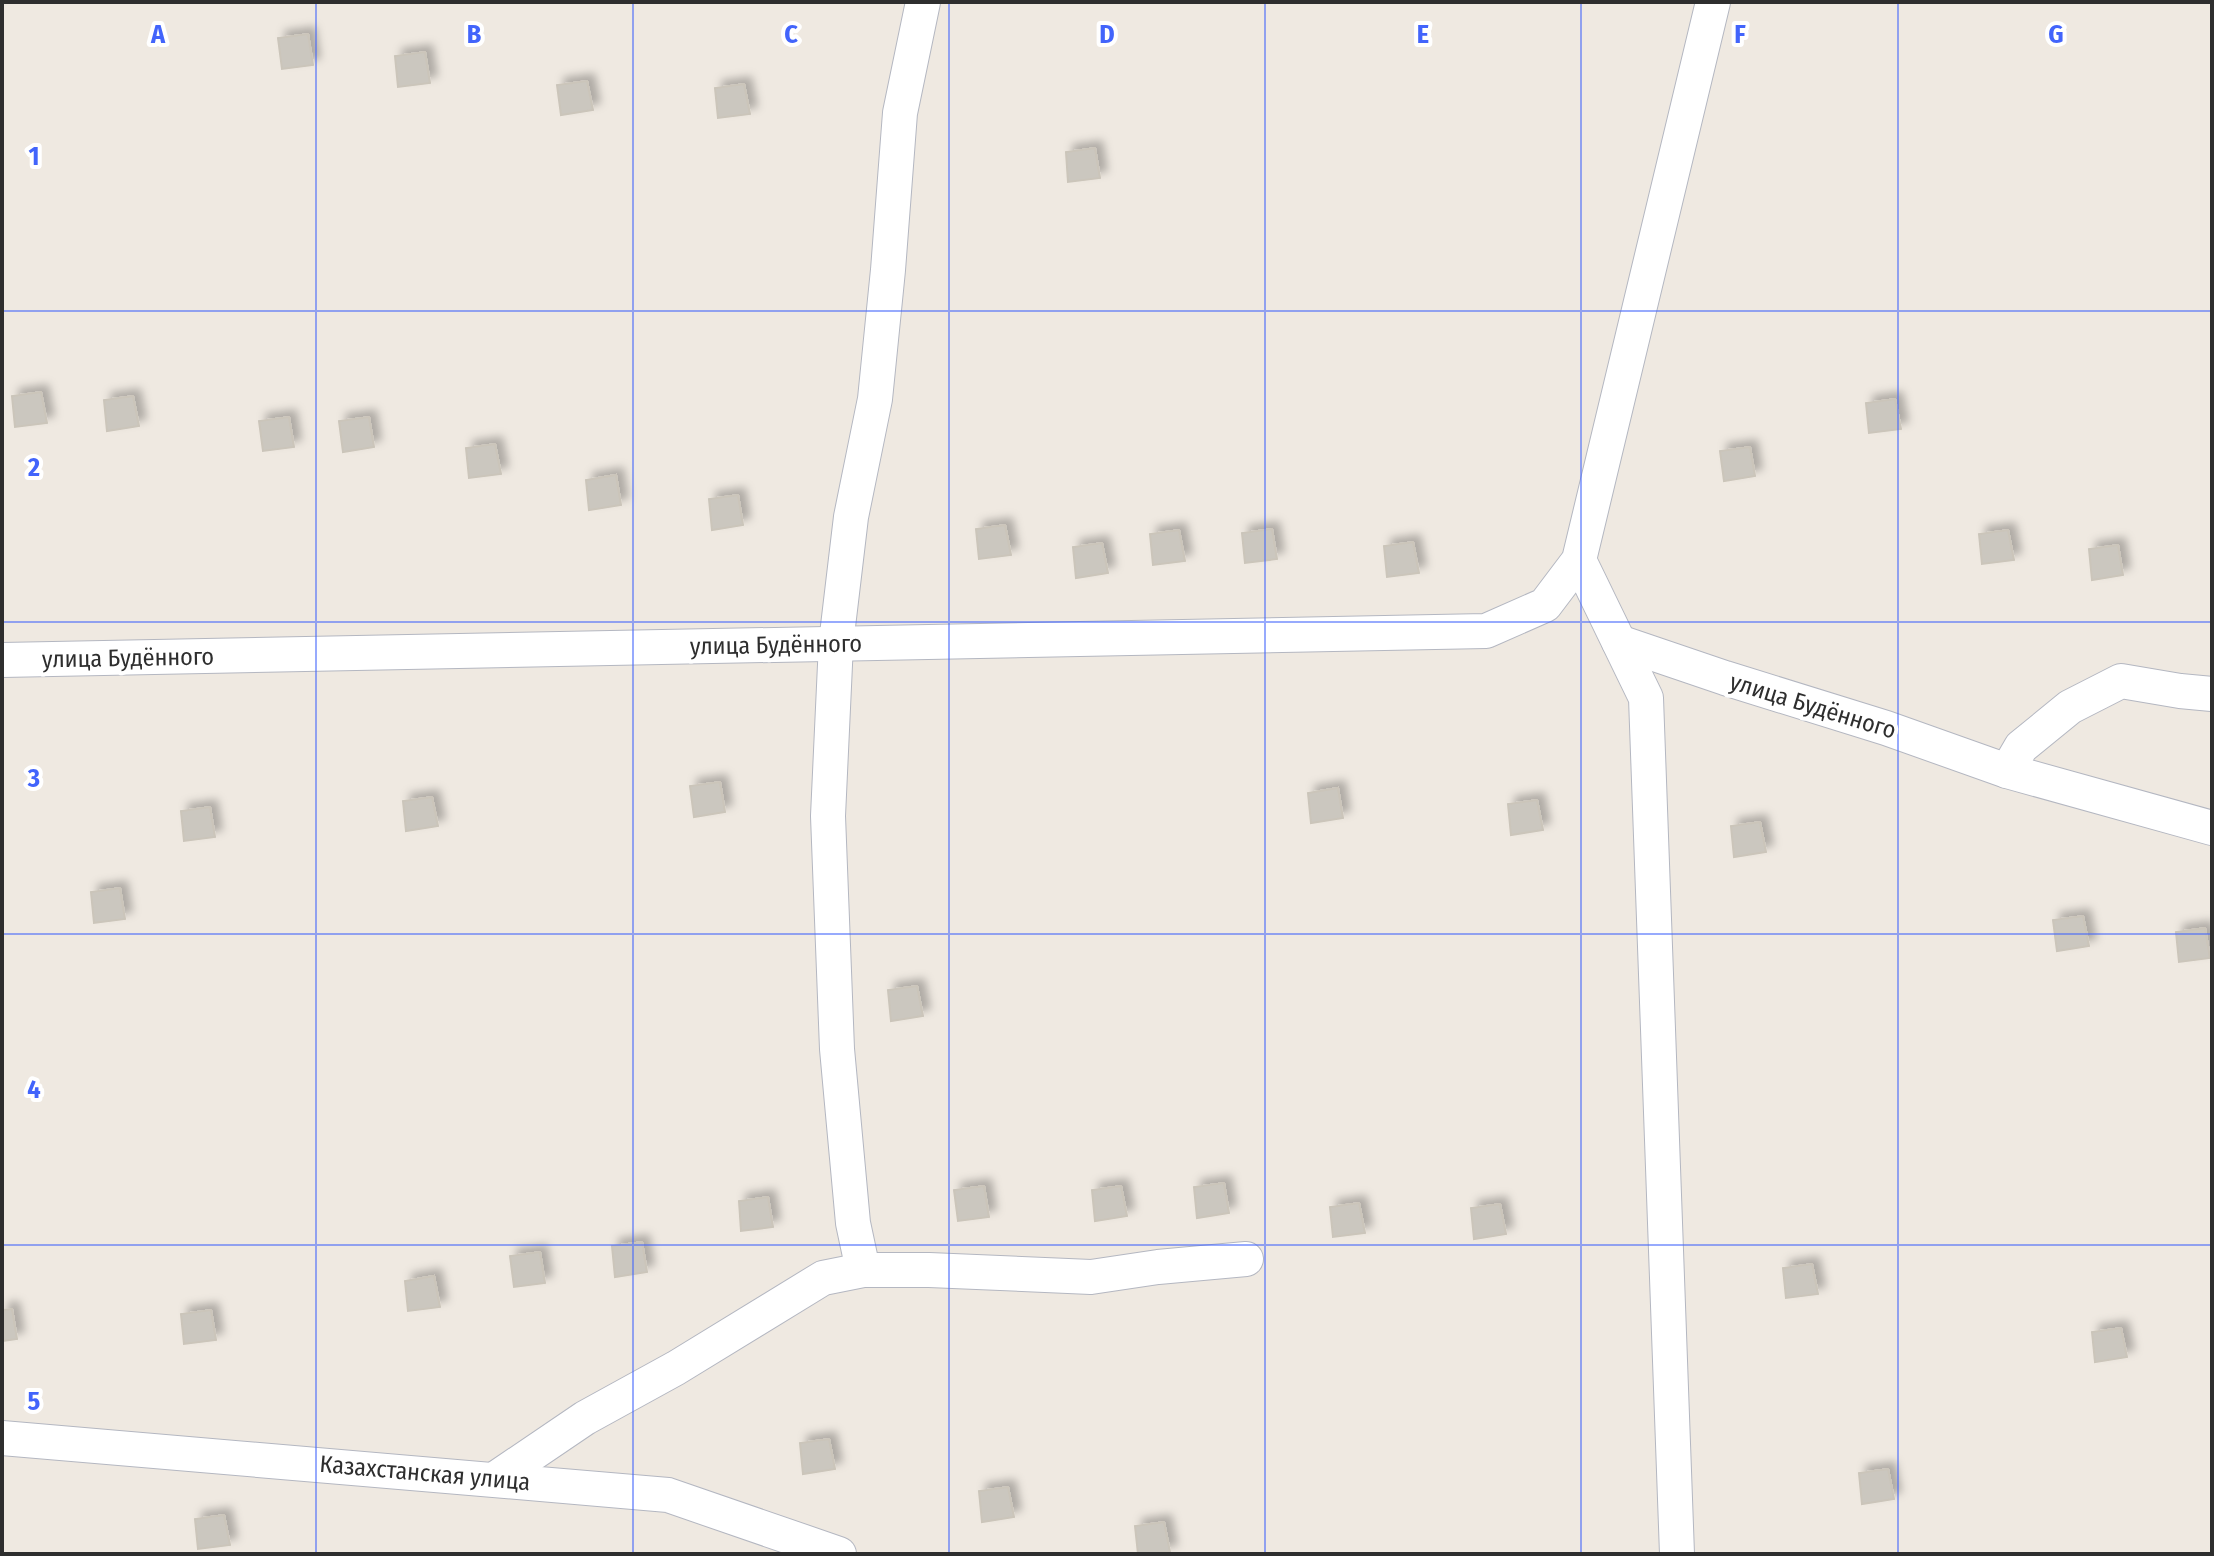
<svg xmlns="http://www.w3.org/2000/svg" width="2214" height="1556" viewBox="0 0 2214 1556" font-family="'Fira Sans Condensed',sans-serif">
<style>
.building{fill:#cbc7bf;stroke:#cbc5ba;stroke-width:2;filter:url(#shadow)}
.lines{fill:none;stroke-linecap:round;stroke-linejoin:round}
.minor-casing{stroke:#b4b7c1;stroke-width:36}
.minor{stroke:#fff;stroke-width:34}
.grid{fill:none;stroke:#4264fb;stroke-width:2;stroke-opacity:0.55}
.labels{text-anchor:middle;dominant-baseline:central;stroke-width:8;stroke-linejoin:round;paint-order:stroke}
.street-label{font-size:24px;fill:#2e2e2e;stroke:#fff}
.grid-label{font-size:26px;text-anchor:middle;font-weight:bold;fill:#4264fb;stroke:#fff;stroke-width:8;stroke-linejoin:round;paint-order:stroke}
</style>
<defs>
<filter id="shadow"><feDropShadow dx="7" dy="-7" stdDeviation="4" flood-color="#0004"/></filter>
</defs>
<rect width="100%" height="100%" fill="#efe9e1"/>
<!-- building -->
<g class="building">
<path d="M308,34L313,65L282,69L278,38Z"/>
<path d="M425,52L430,83L398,87L395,56Z"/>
<path d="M587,81L593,110L561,115L557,85Z"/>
<path d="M744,84L750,114L718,118L715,88Z"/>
<path d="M1095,148L1100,178L1068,182L1066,152Z"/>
<path d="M41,392L47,423L15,427L12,396Z"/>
<path d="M133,396L139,426L107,431L104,400Z"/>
<path d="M1895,399L1901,429L1869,433L1866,403Z"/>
<path d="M289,417L294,447L263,451L259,421Z"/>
<path d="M369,417L374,447L343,452L339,421Z"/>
<path d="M495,444L501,474L469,478L466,448Z"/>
<path d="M1750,447L1755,476L1724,481L1720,451Z"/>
<path d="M616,475L621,505L589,510L586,480Z"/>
<path d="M738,495L743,525L712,530L709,499Z"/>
<path d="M1005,525L1011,555L979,559L976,529Z"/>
<path d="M1272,529L1277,559L1245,563L1242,533Z"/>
<path d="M1179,530L1185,561L1153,565L1150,534Z"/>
<path d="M2008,530L2014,560L1982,564L1979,534Z"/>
<path d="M1413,542L1419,573L1387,577L1384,546Z"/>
<path d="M1102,543L1108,573L1076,578L1073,547Z"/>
<path d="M2118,545L2123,575L2092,580L2089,549Z"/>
<path d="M720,782L725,812L694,817L690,786Z"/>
<path d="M1338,788L1343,818L1311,823L1308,793Z"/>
<path d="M432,797L438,826L406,831L403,801Z"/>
<path d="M1537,800L1543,830L1511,835L1508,804Z"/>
<path d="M210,807L215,837L184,841L181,811Z"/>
<path d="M1760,822L1766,852L1734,857L1731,826Z"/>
<path d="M120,888L125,919L94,923L91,892Z"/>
<path d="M2083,916L2089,946L2057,951L2053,920Z"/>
<path d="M2205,928L2210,958L2179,962L2176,932Z"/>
<path d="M917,986L923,1016L891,1021L888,990Z"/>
<path d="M1224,1183L1229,1213L1197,1218L1194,1187Z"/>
<path d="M984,1186L989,1217L958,1221L954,1190Z"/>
<path d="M1121,1186L1127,1216L1095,1221L1092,1190Z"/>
<path d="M768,1197L773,1227L741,1231L739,1201Z"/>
<path d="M1359,1203L1365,1233L1333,1237L1330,1207Z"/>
<path d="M1500,1204L1506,1234L1474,1239L1471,1208Z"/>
<path d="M642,1242L647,1272L615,1277L612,1246Z"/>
<path d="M540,1252L545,1283L514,1287L510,1256Z"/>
<path d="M1812,1264L1818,1294L1786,1298L1783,1268Z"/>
<path d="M434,1276L440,1307L408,1311L405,1281Z"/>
<path d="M12,1309L17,1339L2,1341V1310Z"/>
<path d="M211,1310L216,1340L184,1344L181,1314Z"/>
<path d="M2121,1328L2127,1357L2095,1362L2092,1332Z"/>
<path d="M829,1439L835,1469L803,1474L800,1443Z"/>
<path d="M1888,1469L1894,1499L1862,1504L1859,1473Z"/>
<path d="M1008,1487L1014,1517L982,1522L979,1491Z"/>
<path d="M224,1515L230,1545L198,1549L195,1519Z"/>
<path d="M1164,1522L1170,1552L1138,1554L1135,1526Z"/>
</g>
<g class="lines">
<defs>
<g id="minor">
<path d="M923,2L900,113L888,270L875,399L851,517L836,643L828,816L837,1049L853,1223L863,1270H929L1091,1277L1158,1267L1246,1259"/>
<path d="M1579,560L1646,698L1677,1554"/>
<path d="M1619,642L1725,678L1886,728L2007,771L2212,828"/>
<path d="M2,660L1486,631L1545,605L1579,560L1713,2"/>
<path d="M2007,771L2021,747L2070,707L2121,681L2180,691L2212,694"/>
<path d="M2,1438L668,1495L839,1554"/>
<path d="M495,1479L585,1418L676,1368L823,1278L863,1270"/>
</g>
</defs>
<!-- minor casing -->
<use href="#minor" class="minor-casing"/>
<!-- minor -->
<use href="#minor" class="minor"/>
</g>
<!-- grid -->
<path class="grid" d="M316,2V1554M633,2V1554M949,2V1554M1265,2V1554M1581,2V1554M1898,2V1554M2,311H2212M2,622H2212M2,934H2212M2,1245H2212"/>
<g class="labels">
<!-- street labels -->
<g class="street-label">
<text transform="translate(776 645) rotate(-1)">улица Будённого</text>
<text transform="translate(128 658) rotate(-1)">улица Будённого</text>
<text transform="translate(1813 706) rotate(17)">улица Будённого</text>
<text transform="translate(425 1473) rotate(5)">Казахстанская улица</text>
</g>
</g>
<g class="grid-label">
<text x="158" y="43">A</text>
<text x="474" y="43">B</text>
<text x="791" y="43">C</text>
<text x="1107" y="43">D</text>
<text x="1423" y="43">E</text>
<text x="1740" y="43">F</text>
<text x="2056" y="43">G</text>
<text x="34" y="165">1</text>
<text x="34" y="476">2</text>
<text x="34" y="787">3</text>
<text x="34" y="1098">4</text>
<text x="34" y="1410">5</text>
</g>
<!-- border -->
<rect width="2214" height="1556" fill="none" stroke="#2e2e2e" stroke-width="8"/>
</svg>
